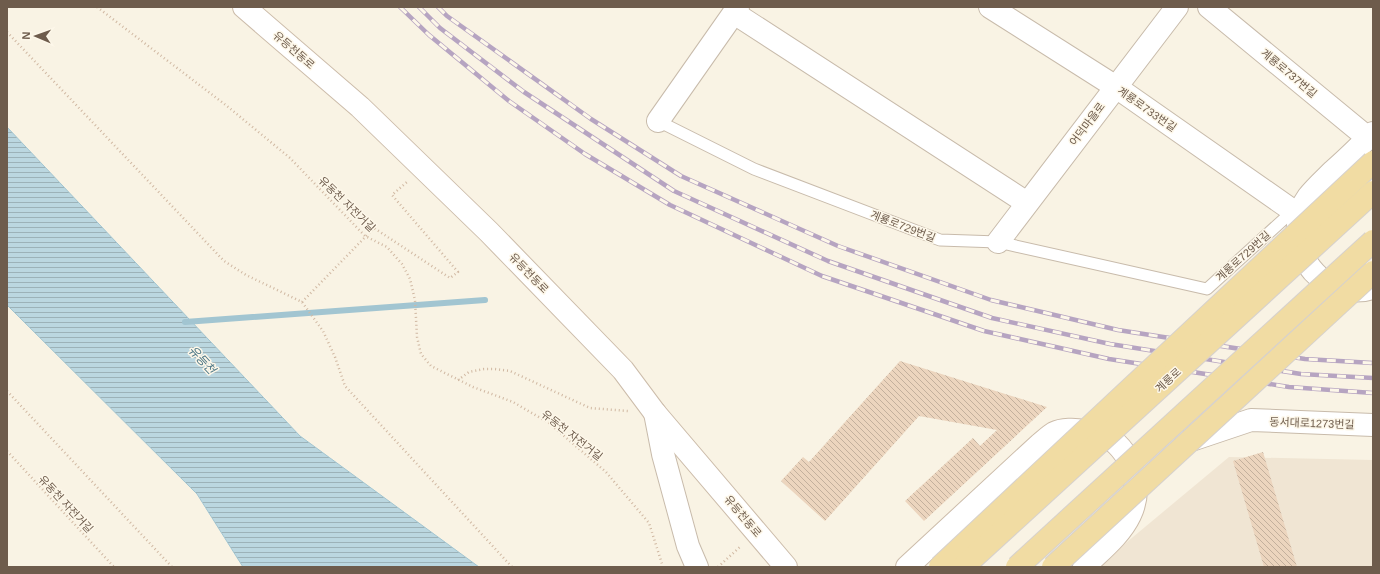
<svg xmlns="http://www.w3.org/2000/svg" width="1380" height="574" viewBox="0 0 1380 574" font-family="Helvetica,'Noto Sans KR',sans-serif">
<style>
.residential{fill:#f0e5d3}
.water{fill:url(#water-rules);stroke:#a2c5d1}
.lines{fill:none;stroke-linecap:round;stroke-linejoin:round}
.stream{stroke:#a2c5d1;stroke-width:6}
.building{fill:url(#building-back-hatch)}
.lane-casing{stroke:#c8bbab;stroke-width:13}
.street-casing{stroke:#c8bbab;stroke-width:24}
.secondary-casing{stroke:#ccbcaa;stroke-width:24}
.path{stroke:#d0b8a2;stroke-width:2.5;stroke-dasharray:1 3;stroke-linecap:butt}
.lane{stroke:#fff;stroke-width:11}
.street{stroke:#fff;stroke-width:22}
.secondary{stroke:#fff;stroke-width:22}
.rail-casing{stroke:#b6a4c1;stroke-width:4.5}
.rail{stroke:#fdf7e9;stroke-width:3;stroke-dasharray:9;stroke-linecap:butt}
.primary-bridge-casing{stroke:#d6d1cd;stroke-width:24;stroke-linecap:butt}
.primary-bridge{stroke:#f1dca3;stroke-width:22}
.labels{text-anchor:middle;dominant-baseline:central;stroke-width:3;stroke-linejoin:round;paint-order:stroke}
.street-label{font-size:11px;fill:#6e5c4c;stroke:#fdf7e9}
.water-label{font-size:12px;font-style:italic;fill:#4c7786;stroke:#fdf7e9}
</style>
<defs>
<pattern id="water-rules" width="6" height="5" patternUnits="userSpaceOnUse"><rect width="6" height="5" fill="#bbd7e0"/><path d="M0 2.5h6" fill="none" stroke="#9cb2b8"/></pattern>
<pattern id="building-back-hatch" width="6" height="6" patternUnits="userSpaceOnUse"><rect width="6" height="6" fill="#ecd5be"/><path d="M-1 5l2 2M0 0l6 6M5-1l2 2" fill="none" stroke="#c3b09d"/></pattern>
</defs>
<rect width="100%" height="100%" fill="#f9f3e4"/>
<!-- residential -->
<path class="residential" d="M1229,457L1373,460V567H1097Z"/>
<!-- water -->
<path class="water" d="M7,127L300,436L479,567H243L197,494L7,305Z"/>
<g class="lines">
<!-- stream -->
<path class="stream" d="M185,322L485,300"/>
</g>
<!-- building -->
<g class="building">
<path d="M900,361L1047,407L924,521L905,501L973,438L980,446L997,430L919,416L825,521L781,481L803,457L809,462Z"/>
<path d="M1263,452L1297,567H1264L1233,461Z"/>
</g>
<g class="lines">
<defs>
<path id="lane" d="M658,121L754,169L940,240L998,242L1207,289L1295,209"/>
<g id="street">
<path d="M990,7L1116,87L1299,215"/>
<path d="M1209,7L1368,138"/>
<path d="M734,13L1027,203"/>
<path d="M658,121L738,7"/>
<path d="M1373,133C1360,146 1347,159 1333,171C1325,179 1315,188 1308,197C1290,221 1297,258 1319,277C1334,289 1354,294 1373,288"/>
<path d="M998,242L1177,7"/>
<path d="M655,413L663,454L688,546L697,567"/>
<path d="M1132,460L1251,420L1373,425"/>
</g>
<g id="secondary">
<path d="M244,7L360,107L489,232L623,370L655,413L786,567"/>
<path d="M907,567L1040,444C1044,441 1049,436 1054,433C1062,429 1075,429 1084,431C1089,432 1097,432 1102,434C1131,448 1144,486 1130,515C1120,536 1100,551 1084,567"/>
</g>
</defs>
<!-- lane casing -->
<use href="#lane" class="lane-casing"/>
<!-- street casing -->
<use href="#street" class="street-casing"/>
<!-- secondary casing -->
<use href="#secondary" class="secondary-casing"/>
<!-- path -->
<g class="path">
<path d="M97,7L227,106L290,158L365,236L387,247L402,264L410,279L415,300L417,337L421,354L431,366L473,387L513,402L549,423L606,472L649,523L663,567"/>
<path d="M7,32L224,261L246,275L302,302L323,331L335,357L345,386L512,567"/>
<path d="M302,302L374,228L450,278L458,272L392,195L407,182"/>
<path d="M458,380L469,372L484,369H495L510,371L590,408L628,411"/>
<path d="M7,391L172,567"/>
<path d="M7,451L114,567"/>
<path d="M718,567L741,546"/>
</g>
<!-- lane -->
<use href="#lane" class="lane"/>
<!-- street -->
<use href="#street" class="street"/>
<!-- secondary -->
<use href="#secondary" class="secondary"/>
<defs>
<g id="rail">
<path d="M400,7L429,35L509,101L585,154L670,205L822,276L984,331L1109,359L1289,387L1373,393"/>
<path d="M419,7L440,28L524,92L674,191L828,261L992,318L1110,344L1301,374L1373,378"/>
<path d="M438,7L447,16L591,119L681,176L838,246L991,300L1118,330L1305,359L1373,363"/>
</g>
</defs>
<!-- rail casing -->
<use href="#rail" class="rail-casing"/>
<!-- rail -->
<use href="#rail" class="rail"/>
<defs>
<g id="primary-bridge">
<path d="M940,567L1373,162"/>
<path d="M963,567L1373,192"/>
<path d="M1017,567L1373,241"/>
<path d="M1053,567L1373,272"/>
</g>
</defs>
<!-- primary-bridge casing -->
<use href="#primary-bridge" class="primary-bridge-casing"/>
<!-- primary-bridge -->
<use href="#primary-bridge" class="primary-bridge"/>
</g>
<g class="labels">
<!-- street labels -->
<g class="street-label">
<text transform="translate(294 50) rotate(41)">유등천동로</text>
<text transform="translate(1289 73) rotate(40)">계룡로737번길</text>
<text transform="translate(1147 109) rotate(35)">계룡로733번길</text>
<text transform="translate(1087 124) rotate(-53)">어덕마을로</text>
<text transform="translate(347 204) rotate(44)">유동천 자전거길</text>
<text transform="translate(903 226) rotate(21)">계룡로729번길</text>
<text transform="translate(1243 256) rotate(-42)">계룡로729번길</text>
<text transform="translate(529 273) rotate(46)">유등천동로</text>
<text transform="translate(1168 380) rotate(-42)">계룡로</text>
<text transform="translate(1312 423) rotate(2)">동서대로1273번길</text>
<text transform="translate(572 435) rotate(38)">유동천 자전거길</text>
<text transform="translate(66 504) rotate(47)">유동천 자전거길</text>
<text transform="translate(743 516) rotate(50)">유등천동로</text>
</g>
<!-- water labels -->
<g class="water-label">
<text transform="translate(202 360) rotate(47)">유등천</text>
</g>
</g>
<!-- border -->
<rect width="1380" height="574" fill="none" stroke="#6e5c4c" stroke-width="16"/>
<!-- north arrow -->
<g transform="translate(36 36) rotate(272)" stroke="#fdf7e9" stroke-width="3" paint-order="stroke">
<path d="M0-3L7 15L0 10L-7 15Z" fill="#6e5c4c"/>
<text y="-6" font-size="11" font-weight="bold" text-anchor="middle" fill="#6e5c4c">N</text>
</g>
</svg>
